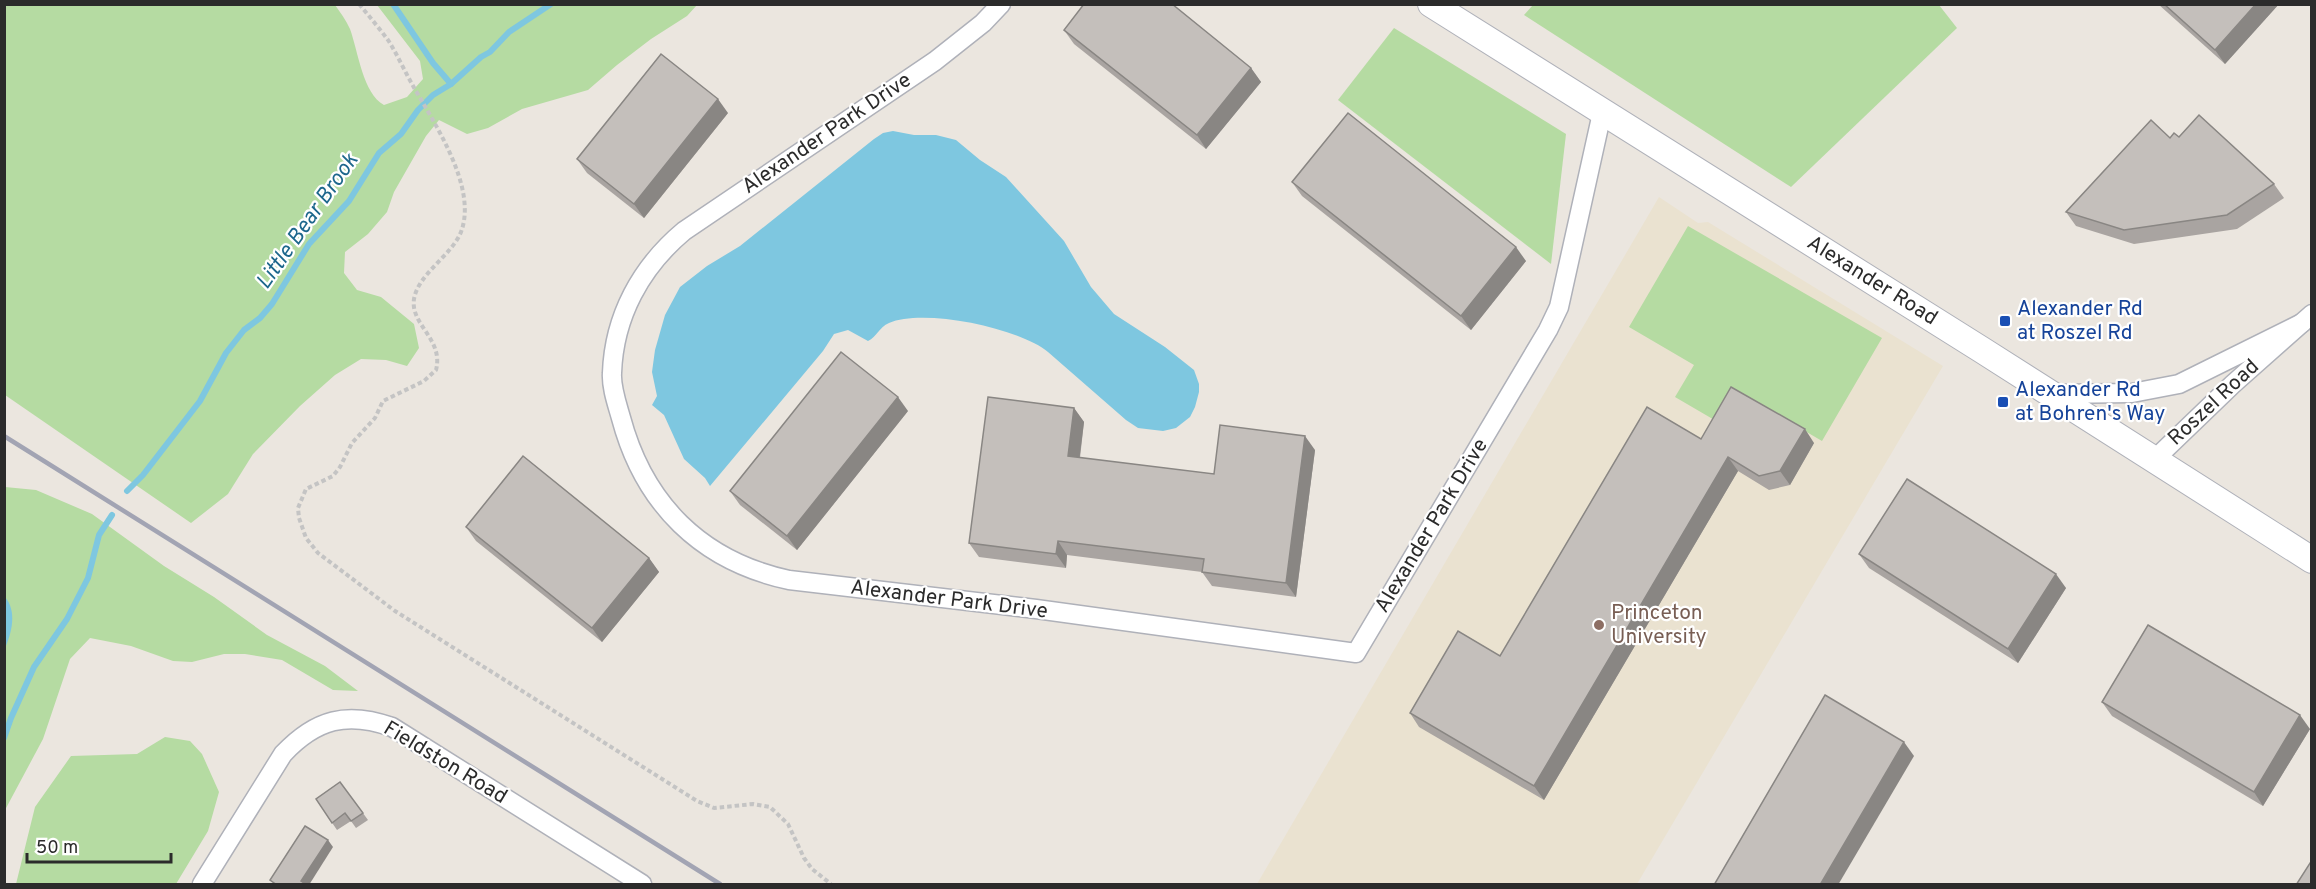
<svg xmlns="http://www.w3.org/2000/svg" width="2316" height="889" viewBox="0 0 2316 889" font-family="Overpass,sans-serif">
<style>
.education{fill:#eae2d0}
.green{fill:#b5dba2}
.water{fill:#7ec7e0}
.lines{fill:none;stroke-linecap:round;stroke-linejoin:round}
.stream{stroke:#7ec7e0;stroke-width:6}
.street-casing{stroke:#afb1b9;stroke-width:21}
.secondary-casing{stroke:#afb1b9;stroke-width:28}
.path{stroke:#c4c4c4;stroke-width:4;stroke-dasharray:4.5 3;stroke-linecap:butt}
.street{stroke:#fff;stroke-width:18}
.secondary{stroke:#fff;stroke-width:26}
.rail{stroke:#a2a4b3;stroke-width:4.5}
.wall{fill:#a9a4a1}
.shaded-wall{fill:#898683}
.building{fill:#c4bfbb;stroke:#898683;stroke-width:1.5}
.transit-dot{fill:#1a4fb4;stroke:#fff;stroke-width:2}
.education-dot{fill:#8d6e63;stroke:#fff;stroke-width:2}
.labels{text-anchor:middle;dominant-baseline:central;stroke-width:4.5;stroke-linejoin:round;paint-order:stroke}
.street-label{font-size:21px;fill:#2b2b2b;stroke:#fff}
.transit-label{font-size:21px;fill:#164399;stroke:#fff;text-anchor:start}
.education-label{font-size:21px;fill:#785e54;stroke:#fff;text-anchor:start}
.water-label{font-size:22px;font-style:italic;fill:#1d678c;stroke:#fff}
</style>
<rect width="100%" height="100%" fill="#ebe6df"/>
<!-- education -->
<path class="education" d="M1659,197L1698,223L1708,222L1943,366L1637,884H1257Z"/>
<!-- green -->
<g class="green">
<path d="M5,4L335,5C340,12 346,20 350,29C358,51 363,94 384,105L407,97L423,79L420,61L377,5H697L687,16L651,39L617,65L588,90L522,109L488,128L467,134L439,120L426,136L394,192L387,212L368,234L345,252L344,273L357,290L381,297L414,324L419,348L407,366L386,360L361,359L335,375L300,406L253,454L228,494L191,523L5,395Z"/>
<path d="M1533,5H1939L1957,28L1791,187L1524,15Z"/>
<path d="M1394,28L1566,134L1551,264L1338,100Z"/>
<path d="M1688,226L1882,338L1822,441L1742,394L1723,425L1675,397L1694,365L1629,327Z"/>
<path d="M5,487L36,490L92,514L164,566L214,597L267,635L325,666L358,691L333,690L282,660L245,654H224L192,662L173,661L131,646L90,638L70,659L43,739L5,810Z"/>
<path d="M165,737L190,741L202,754L219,792L208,831L176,884H16L35,807L71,756L137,754Z"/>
</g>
<!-- water -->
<g class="water">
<path d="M893,131L914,135H936L956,140L980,160L1006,177L1064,241L1091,287L1114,314L1165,347L1194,370L1199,384V392L1195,407L1190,417L1176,428L1163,431L1138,428L1126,420L1048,352C1019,328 924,308 889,323C879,327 877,337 868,341L848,330L834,334L823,351L710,486L705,478L684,459L664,415L652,405L657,396L652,372L655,350L665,315L680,287L707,266L740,246L874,139L883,133Z"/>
<path d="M5,597C17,611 12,632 5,648Z"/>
</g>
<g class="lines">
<!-- stream -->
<g class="stream">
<path d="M393,4L433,63L451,84"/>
<path d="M127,491L143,475L200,401L226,353L244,330L260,318L272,304L309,244L349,201L379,153L401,134L418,110L433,95L451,84L481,57L490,52L509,32L551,4"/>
<path d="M4,738L11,718L34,667L67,619L88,578L99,535L112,515"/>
</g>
<defs>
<g id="street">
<path d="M1001,4L983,23L935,61L684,231C641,267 614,316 612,373C611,387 617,404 621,418C644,504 701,561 789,580L1036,609L1356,653L1548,330L1559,307L1602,113"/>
<path d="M2052,394L2132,393L2179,384L2302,323"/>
<path d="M2154,460L2233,384L2312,314"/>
<path d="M202,884L283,754C316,719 347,711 392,727L642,884"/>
</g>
<path id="secondary" d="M1431,4L1982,350L2312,560"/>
</defs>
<!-- street casing -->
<use href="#street" class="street-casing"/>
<!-- secondary casing -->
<use href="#secondary" class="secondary-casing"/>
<!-- path -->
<path class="path" d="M359,4C369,16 379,28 388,40C397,54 404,70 412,84C434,123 478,187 461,232C452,255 418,274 414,299C410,325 444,339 436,370L424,381L383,401L375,418L352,443L340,467L333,476L306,489L298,508L299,518L306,538L318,553L395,611L697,801L714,808L753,804L770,807L788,824L804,858L812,869L831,884"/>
<!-- street -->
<use href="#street" class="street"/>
<!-- secondary -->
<use href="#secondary" class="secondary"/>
<!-- rail -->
<path class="rail" d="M4,436L720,884"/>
</g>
<!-- wall -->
<g class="wall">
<path d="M2158,4H2279L2225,64Z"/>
<path d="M1064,30L1251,68L1261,82L1206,149L1074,44Z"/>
<path d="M728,113L644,218L587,173L577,159Z"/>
<path d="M2179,137L2274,184L2284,198L2237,229L2134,244L2076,226L2066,212L2170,138Z"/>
<path d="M1292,182L1526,261L1471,330L1302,196Z"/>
<path d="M1074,408L1084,422L1080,458L1214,474L1315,450L1296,597L1212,586L1202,572L1067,555L1066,568L979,557L969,543Z"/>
<path d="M908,411L797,550L740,505L730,491Z"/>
<path d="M1701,439L1814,443L1790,485L1769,490L1738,471L1544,800L1419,727L1410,713L1500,656Z"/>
<path d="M466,527L649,558L659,572L602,642L476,541Z"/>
<path d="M1859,554L2066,588L2018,663L1869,568Z"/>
<path d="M2102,702L2310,729L2263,806L2112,716Z"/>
<path d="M340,782L368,820L356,828L351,821L337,830L316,799Z"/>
</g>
<!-- shaded-wall -->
<g class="shaded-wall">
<path d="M2256,4H2279L2225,64L2215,50Z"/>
<path d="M1251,68L1261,82L1206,149L1197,135Z"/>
<path d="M718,99L728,113L644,218L634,204Z"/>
<path d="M1516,247L1526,261L1471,330L1461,316Z"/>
<path d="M898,397L908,411L797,550L787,536Z"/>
<path d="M1074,408L1084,422L1078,470L1068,456Z"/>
<path d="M1805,429L1814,443L1790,485L1780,471Z"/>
<path d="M1305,436L1315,450L1296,597L1286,583Z"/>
<path d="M1728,457L1738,471L1544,800L1534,786Z"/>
<path d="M1058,541L1067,555L1066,568L1056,554Z"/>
<path d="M649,558L659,572L602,642L592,628Z"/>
<path d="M2056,574L2066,588L2018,663L2008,649Z"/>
<path d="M2300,715L2310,729L2263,806L2254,792Z"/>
<path d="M1904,742L1914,756L1838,885H1820Z"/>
<path d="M328,840L333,847L309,885H304L301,881Z"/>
</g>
<!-- building -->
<g class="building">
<path d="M1084,4H1172L1251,68L1197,135L1064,30Z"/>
<path d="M2164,4H2256L2215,50Z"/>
<path d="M661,54L718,99L634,204L577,159Z"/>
<path d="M1348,113L1516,247L1461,316L1292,182Z"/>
<path d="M2199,115L2274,184L2227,215L2124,230L2066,212L2151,120L2170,138L2174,133L2179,137Z"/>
<path d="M841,352L898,397L787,536L730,491Z"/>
<path d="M1731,387L1805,429L1780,471L1759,476L1728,457L1534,786L1410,713L1458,631L1500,656L1647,407L1701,439Z"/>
<path d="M988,397L1074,408L1068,456L1214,474L1220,425L1305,436L1286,583L1202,572L1204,559L1058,541L1056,554L969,543Z"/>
<path d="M523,456L649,558L592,628L466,527Z"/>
<path d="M1907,479L2056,574L2008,649L1859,554Z"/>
<path d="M2148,625L2300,715L2254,792L2102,702Z"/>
<path d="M1825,695L1904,742L1820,885H1714Z"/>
<path d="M340,782L363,813L351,821L345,813L332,823L316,799Z"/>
<path d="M305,826L328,840L301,881L307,885H277L270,880Z"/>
<path d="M2312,860V885H2296Z"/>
</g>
<!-- markers -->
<g class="transit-dot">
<rect x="1999" y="315" width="12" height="12" rx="3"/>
<rect x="1997" y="396" width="12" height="12" rx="3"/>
</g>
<circle class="education-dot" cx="1599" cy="625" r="6"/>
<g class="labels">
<!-- street labels -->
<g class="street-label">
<text transform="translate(827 134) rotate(-34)">Alexander Park Drive</text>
<text transform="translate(1872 281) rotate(32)">Alexander Road</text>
<text transform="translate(2214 403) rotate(-43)">Roszel Road</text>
<text transform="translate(1432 526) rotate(-59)">Alexander Park Drive</text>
<text transform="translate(949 600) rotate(7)">Alexander Park Drive</text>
<text transform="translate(445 763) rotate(31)">Fieldston Road</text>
</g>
<!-- transit labels -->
<g class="transit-label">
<text x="2017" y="309">Alexander Rd<tspan x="2017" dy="24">at Roszel Rd</tspan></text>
<text x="2015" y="390">Alexander Rd<tspan x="2015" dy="24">at Bohren's Way</tspan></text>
</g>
<!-- education labels -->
<g class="education-label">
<text x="1611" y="613">Princeton<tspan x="1611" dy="24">University</tspan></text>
</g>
<!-- water labels -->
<g class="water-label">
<text transform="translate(308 222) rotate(-55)">Little Bear Brook</text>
</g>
</g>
<!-- border -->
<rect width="2316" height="889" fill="none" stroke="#2b2b2b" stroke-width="12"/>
<!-- scale -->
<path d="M27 853v9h144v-9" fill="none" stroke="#2b2b2b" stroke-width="3"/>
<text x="36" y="853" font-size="18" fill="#2b2b2b" stroke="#ffffff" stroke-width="4.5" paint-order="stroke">50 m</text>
</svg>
